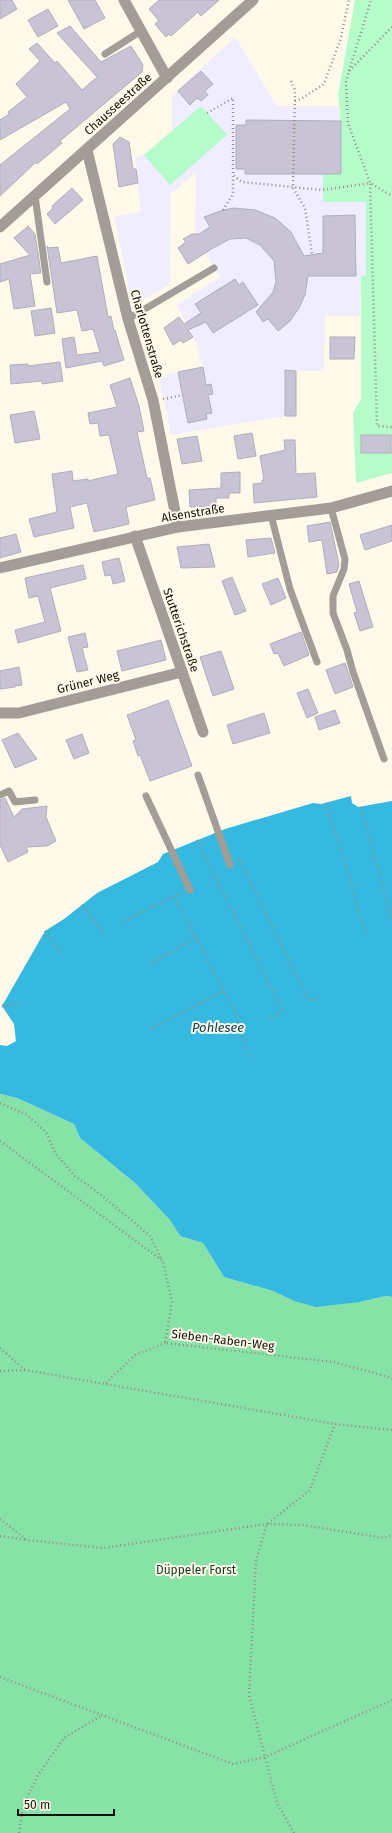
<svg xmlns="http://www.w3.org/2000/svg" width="392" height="1833" viewBox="0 0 392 1833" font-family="'Fira Sans',sans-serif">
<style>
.education{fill:#efedff}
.green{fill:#b5fcca}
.forest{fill:#87e2a5}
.water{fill:#35b9e0}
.building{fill:#c8c4d6;stroke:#b1adc0}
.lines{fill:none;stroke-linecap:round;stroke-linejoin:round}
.path{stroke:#938f84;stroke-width:2.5;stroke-dasharray:1 3;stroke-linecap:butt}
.service{stroke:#a29d96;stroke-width:7}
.minor{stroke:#a29d96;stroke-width:11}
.tertiary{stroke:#a29d96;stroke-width:11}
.labels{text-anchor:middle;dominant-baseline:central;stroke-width:4;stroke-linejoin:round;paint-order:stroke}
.street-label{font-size:12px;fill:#12100a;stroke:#fff9ea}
.park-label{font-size:12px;fill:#143a23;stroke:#fff9ea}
.water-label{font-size:13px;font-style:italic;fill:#013c4c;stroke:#fff9ea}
</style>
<rect width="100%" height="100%" fill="#fff9ea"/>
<!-- education -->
<path class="education" d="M235,37L277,106H339L341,121V174H323V202H366V276H361L360,316H325L324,371H285V416L171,435L159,377L203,367L195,340L177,305L220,277L195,237L196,172L171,194L170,284L133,306L114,216L141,212L135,158L144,155L172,131V95Z"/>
<!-- green -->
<g class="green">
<path d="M355,0H392V473L356,483L353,413L361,399V276H366V202H323V173H341V121L338,95Z"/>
<path d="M201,106L227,135L170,185L144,155Z"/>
</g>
<!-- forest -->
<path class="forest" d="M0,1094L17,1098L74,1124L80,1138L135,1183L170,1220L180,1236L203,1243L224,1277L273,1291L294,1301L360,1302L386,1296L392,1297V1833H0Z"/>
<!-- water -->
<path class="water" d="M351,796L352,803L358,807L392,801V1297L386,1296L360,1302L316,1307L294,1301L273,1291L224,1277L203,1243L180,1236L170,1220L135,1183L80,1138L74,1124L17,1098L0,1094V1045L7,1046L16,1041L14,1024L2,1006L45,931L64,919L97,893L158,862L163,854L225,829L313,803L321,804Z"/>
<!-- building -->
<g class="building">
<path d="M0,0H12L17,9L0,19Z"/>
<path d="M68,0H95L105,18L84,29Z"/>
<path d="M159,0H219L201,16L198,12L171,36L169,34L166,37L155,24L159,21L149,9Z"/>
<path d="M48,9L58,26L38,37L28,20Z"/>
<path d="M70,26L101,62L131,46L143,65L142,72L60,141L62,143L37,164L36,162L0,196V165L70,109L66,102L0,140V120L9,114L8,112L27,97L16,84L40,61L29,49L37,43L55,63L57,61L82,90L97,77L57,33Z"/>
<path d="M201,71L213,84L205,91L208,95L201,101L197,98L190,105L178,91Z"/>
<path d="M246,120L341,121V174H245V169H236V125H246Z"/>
<path d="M120,137L129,142L133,169H136L138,183L119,187L113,144Z"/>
<path d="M72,188L83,200L55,224L47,214L53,208L52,206Z"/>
<path d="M234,208L255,210L275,218L291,232L304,256L323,253V216L355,215L356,276H308L305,295L299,308L290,321L278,331L268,319L263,322L256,312L273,292L276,282L274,261L260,245L246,238L230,239L213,248L188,264L178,248L186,242L183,239L192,234H199L210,227L204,217L223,210Z"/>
<path d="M28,226L35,234L41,273L30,274L35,306L14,309L9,279L0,282V264L30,255L14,238Z"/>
<path d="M47,246L49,248L58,247L61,263L97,256L108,317L111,316L114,331L115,330L124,360L104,366L102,361L66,368L62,339L74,337L77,355L100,352L93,329L82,331L77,310L57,313Z"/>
<path d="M235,279L239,285L243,282L258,305L213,333L206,322L188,330L193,337L183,343L181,340L173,345L164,328L179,317L184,324L201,313L195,304Z"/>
<path d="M51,308L55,333L35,336L31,311Z"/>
<path d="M330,337H355L354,359H330Z"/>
<path d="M60,362L63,381L42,384V381L11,384L10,365L28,364V366Z"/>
<path d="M203,367L206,385L211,384L213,394L208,395L212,413L206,414L207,419L188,423L178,372Z"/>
<path d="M285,370L296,371V416H285Z"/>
<path d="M130,378L139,406L144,431L137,432L147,478H150L155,500L126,507L129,524L94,532L87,503L70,507L74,528L34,537L29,519L57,512L52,474L72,471L73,481L88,479V481L118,474L109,435L100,436L98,423L90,424L88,413L117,407L110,385Z"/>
<path d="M34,411L40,439L15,443L10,415Z"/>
<path d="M252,433L256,456L238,459L234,436Z"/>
<rect x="361" y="435" width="30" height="18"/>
<path d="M197,436L202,461L182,464L177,439Z"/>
<path d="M284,440H295L296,474L315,473L317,497L254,503L253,484L262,483V480H264L260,456L285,450Z"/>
<path d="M240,472V493H229V498H216V506L190,507L189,490L221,488V473Z"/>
<path d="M330,522L339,564L337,572L327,574L322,540L309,542L307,526Z"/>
<path d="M392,525V541L365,550L360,535Z"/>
<path d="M16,534L21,552L0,558V538Z"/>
<path d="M271,538L275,553L248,557L246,540Z"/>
<path d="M209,544L215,567L181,568L177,547Z"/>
<path d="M119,558L125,581L113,584L111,575L105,576L102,562Z"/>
<path d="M83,565L86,579L50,588L61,631L18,643L15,630L45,622L38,596L29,598L25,578Z"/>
<path d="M232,577L246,611L235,615L222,581Z"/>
<path d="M278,578L286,598L271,605L262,584Z"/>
<path d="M359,581L373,627L360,631L354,613L357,612L349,584Z"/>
<path d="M301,632L309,655L284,666L278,653L274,654L270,644Z"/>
<path d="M85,633L88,647L82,648L88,670L77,672L68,637Z"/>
<path d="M161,640L166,660L122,671L117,651Z"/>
<path d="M221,651L234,689L213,696L200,657Z"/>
<path d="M345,663L353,687L335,694L326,670Z"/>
<path d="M19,667L22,685L15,686V687L0,689V671Z"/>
<path d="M308,689L318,713L307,718L297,693Z"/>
<path d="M168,700L192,766L150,781L140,755L138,756L133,741L136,740L127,715Z"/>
<path d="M335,710L340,723L319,730L315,717Z"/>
<path d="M264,713L270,733L233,744L227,725Z"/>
<path d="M18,733L37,759L15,768L2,740Z"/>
<path d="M82,734L89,753L74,759L66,740Z"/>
<path d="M5,798L14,817L22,809L47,806L46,817L56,841L47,846L26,847L28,852L8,862L0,845V800Z"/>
</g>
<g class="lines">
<!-- path -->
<g class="path">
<path d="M392,27L349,71L346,82L348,123L370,183L392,196"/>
<path d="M349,71L371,0"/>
<path d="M291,81L295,90L293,188L305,208L312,254"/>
<path d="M295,101L301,99L324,84L340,41L349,0"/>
<path d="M207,113L233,98V175L242,182L323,190L370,183L377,426L392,427"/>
<path d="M223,210L233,194V176"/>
<path d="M163,399L183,395"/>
<path d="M326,803L346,865L366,936"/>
<path d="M361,807L392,920"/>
<path d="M197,840L283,1011L271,1018"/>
<path d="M239,859L309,1001L319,997"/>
<path d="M181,893L174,896L235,1012L250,1058"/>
<path d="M82,905L105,935"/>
<path d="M121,923L174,896"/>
<path d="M45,931L60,953"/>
<path d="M149,964L197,938"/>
<path d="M2,1006L20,1004"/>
<path d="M150,1029L224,991"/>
<path d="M0,1103L27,1115L46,1132L55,1153L75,1176L100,1194L150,1236L162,1260"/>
<path d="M0,1141L163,1261L172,1302L165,1343L334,1362L385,1376L392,1379"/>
<path d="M0,1348L25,1370"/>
<path d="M0,1371L25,1370L335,1424L392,1430"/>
<path d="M106,1383L135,1355L165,1343"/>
<path d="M0,1519L27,1540L103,1548L267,1524L303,1525L384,1538L392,1535"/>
<path d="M0,1536L27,1540"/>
<path d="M0,1677L233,1764L265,1757L392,1700"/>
<path d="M19,1833L23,1806L38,1775L64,1738L102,1715"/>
<path d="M294,1833L277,1803L249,1695L256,1560L267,1524L310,1490L335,1424"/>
</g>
<!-- service -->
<g class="service">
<path d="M105,54L141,31"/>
<path d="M35,196L47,282"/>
<path d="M128,319L214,268"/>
<path d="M331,508L345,559L344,569L333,596V613L347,650L353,672L384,759"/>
<path d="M271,515L290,589L317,662"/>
<path d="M198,775L230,865"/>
<path d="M0,795L9,791L15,802L35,800"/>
<path d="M146,796L190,890"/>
</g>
<!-- minor -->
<g class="minor">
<path d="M124,0L167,78"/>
<path d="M87,150L128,319L153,400L178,527"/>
<path d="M135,536L203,732"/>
<path d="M0,568L178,527L331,508L392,491"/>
<path d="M0,713H19L182,672"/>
</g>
<!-- tertiary -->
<path class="tertiary" d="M0,227L253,0"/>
</g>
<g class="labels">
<!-- street labels -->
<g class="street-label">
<text transform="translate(118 104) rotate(-42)">Chausseestraße</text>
<text transform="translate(147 334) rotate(74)">Charlottenstraße</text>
<text transform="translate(193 513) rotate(-9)">Alsenstraße</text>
<text transform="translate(181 630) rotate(71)">Stutterichstraße</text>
<text transform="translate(88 682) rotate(-14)">Grüner Weg</text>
<text transform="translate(223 1340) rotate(7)">Sieben-Raben-Weg</text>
</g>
<!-- park labels -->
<g class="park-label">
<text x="196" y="1570">Düppeler Forst</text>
</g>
<!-- water labels -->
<g class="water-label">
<text x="218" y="1027">Pohlesee</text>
</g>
</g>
<!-- scale -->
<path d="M18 1809v6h96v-6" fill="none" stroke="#12100a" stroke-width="2"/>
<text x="24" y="1809" font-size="12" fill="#12100a" stroke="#fff9ea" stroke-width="3" paint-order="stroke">50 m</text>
</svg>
